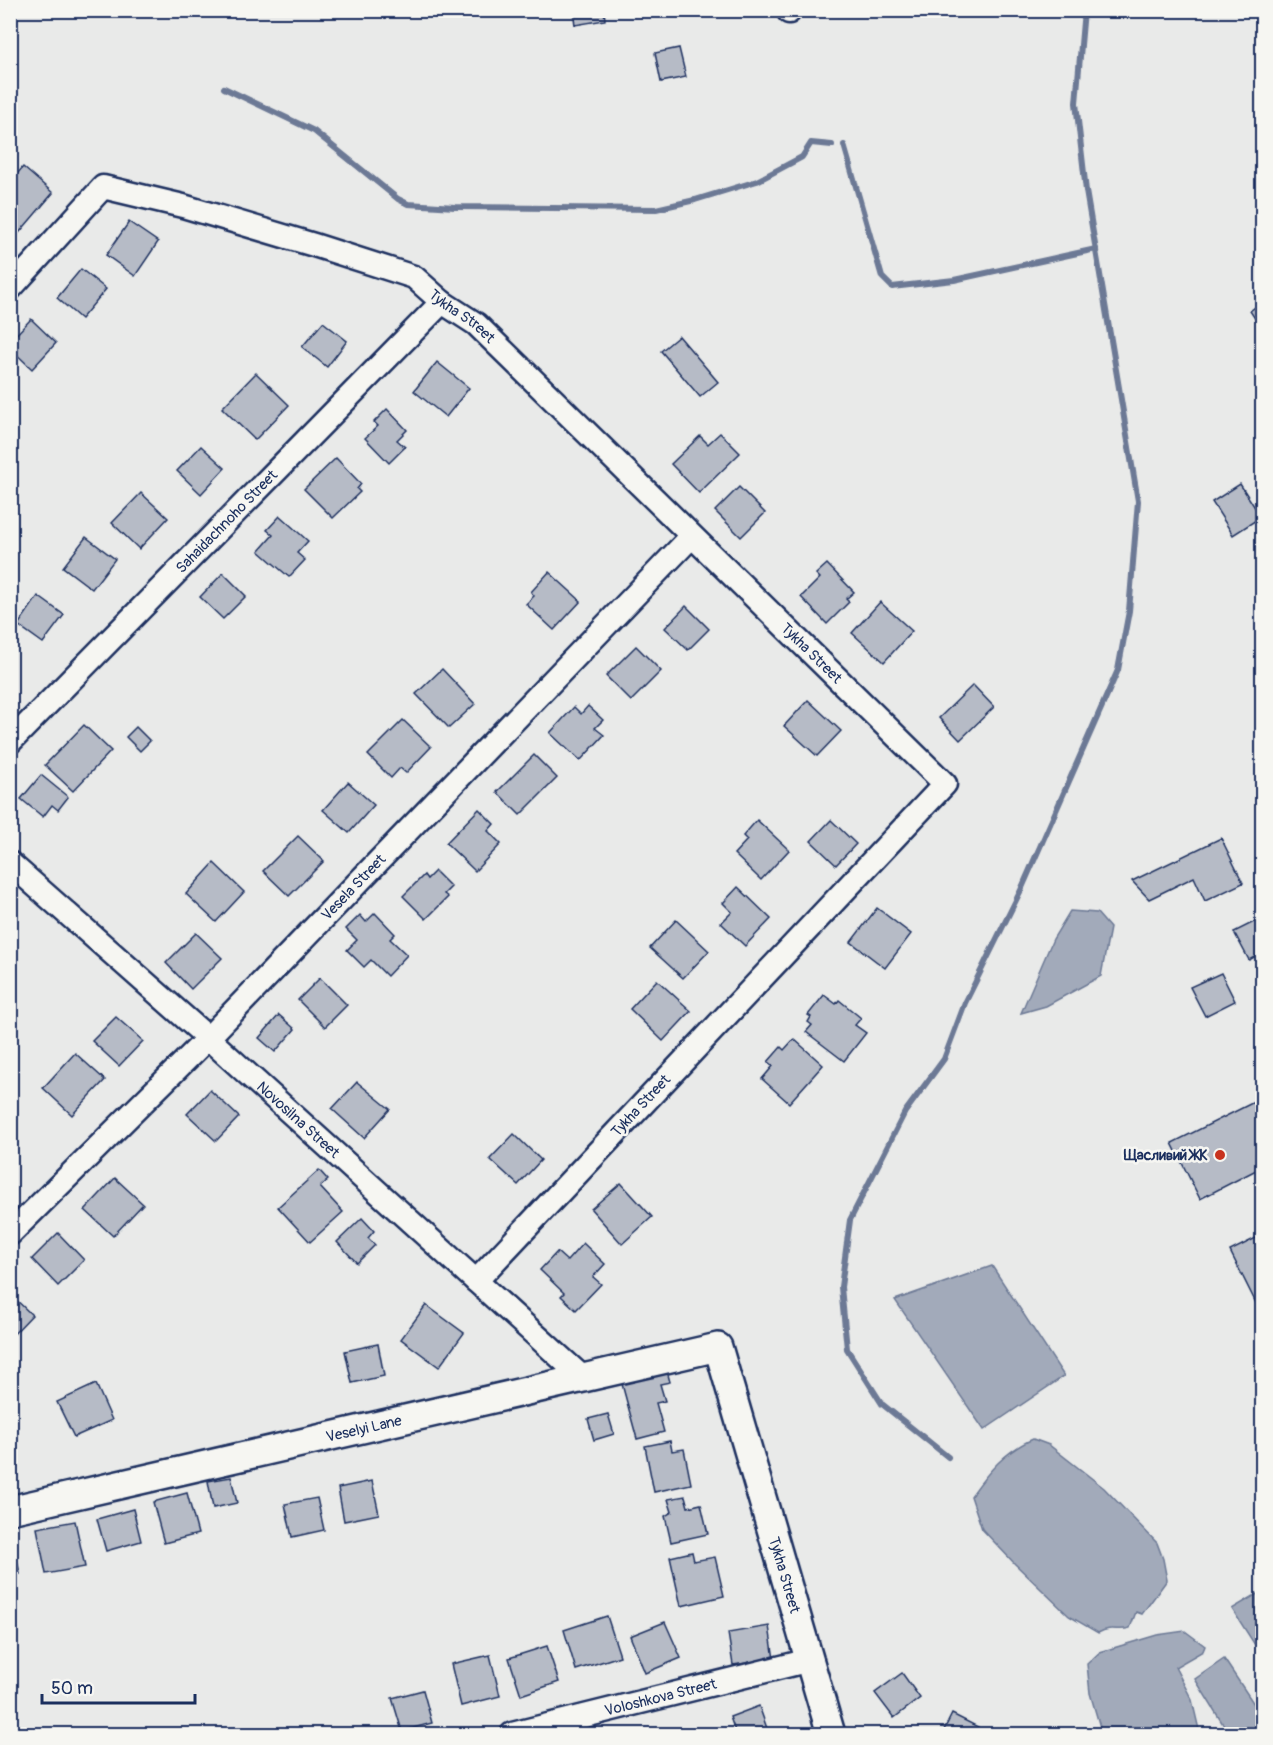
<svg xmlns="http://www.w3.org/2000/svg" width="1273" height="1745" viewBox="0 0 1273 1745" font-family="Pangolin,sans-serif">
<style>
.water{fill:#a2aaba;stroke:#6c7995;stroke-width:1.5}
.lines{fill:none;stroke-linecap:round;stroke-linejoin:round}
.stream{stroke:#6c7995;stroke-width:6}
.building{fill:#b6bbc6;stroke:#1b2f5e;stroke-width:1.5}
.minor-casing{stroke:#1b2f5e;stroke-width:27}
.tertiary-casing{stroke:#1b2f5e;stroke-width:32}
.minor{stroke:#f6f6f2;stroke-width:22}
.tertiary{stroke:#f6f6f2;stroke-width:27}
.poi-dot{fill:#c8321e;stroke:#f6f6f2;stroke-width:2}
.labels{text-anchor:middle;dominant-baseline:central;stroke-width:5;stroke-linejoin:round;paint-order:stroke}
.street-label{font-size:15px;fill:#1b2f5e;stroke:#f6f6f2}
.poi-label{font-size:15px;font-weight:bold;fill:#1b2f5e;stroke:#f6f6f2;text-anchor:end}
</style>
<rect width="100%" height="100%" fill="#e9eae9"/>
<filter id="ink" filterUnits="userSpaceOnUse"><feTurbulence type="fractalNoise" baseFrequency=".0167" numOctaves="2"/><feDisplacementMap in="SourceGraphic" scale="12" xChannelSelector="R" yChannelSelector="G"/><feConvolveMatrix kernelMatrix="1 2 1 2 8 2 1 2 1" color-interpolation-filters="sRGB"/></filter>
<g filter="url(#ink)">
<!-- water -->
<g class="water">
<path d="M1070,911L1097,913L1110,928L1101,976L1046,1006L1021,1013L1053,939Z"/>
<path d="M992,1266L1064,1376L984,1430L895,1300Z"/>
<path d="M1033,1439L1049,1445L1104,1488L1157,1543L1163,1559L1167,1580L1142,1614L1136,1612L1130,1628C1116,1632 1113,1625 1098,1633L1069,1616L1015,1564L982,1529L971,1496C988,1472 1005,1451 1033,1439Z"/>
<path d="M1262,1591V1656L1232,1609Z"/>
<path d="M1185,1631L1205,1646L1203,1651L1175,1667L1192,1700L1200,1734H1102L1090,1693L1087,1664L1100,1652L1157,1635Z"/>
<path d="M1224,1659L1262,1716V1734H1229L1195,1679Z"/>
</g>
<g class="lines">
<!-- stream -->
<g class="stream">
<path d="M224,88L314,131L398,199L408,204L455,207L656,209L695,200L757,181L802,157L811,143L832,145"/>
<path d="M844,145L882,277L892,287L954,280L1096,249"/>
<path d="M948,1457L882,1404L847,1349L841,1287L850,1220L905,1112L944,1059L965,1003L1021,890L1118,670L1129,611L1138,501L1086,191L1076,103L1084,10"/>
</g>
</g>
<!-- building -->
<g class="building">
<path d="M573,10H604L605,20L575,25Z"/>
<path d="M684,10H715L685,16Z"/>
<path d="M679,48L686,77L661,82L655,53Z"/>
<path d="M23,167L53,193L19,233L10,225V182Z"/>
<path d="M129,222L158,242L135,276L106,255Z"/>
<path d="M81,269L106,289L81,319L57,298Z"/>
<path d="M1262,302V329L1250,311Z"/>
<path d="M31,319L56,343L32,369L10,348V341Z"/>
<path d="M323,322L347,341L327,367L302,347Z"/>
<path d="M679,336L718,382L700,397L661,351Z"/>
<path d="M437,362L469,388L446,417L414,391Z"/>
<path d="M256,373L289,405L255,440L222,408Z"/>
<path d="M387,409L407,430L397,440L405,447L389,463L365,438L378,426L374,422Z"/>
<path d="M720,433L740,453L699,493L671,464L700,436L708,444Z"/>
<path d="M201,446L225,468L201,494L177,471Z"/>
<path d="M336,458L361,484L357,489L360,492L333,518L304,489Z"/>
<path d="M1240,484L1261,517L1233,535L1212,502Z"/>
<path d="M739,487L765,513L741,537L715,511Z"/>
<path d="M141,493L168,518L139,549L112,523Z"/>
<path d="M280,516L308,541L297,553L305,560L289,577L259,551L273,535L267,530Z"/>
<path d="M86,537L115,559L92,589L63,567Z"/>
<path d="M827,564L854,592L846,599L849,602L827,624L801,597L820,578L816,574Z"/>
<path d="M549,572L581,601L554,630L526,604L534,596L531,592Z"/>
<path d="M223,573L246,596L223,619L200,597Z"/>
<path d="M38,596L64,615L43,643L18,625Z"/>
<path d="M880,602L912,631L884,662L852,633Z"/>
<path d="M686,606L709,629L688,650L665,628Z"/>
<path d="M636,646L661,671L631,701L606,676Z"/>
<path d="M442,669L475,704L449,728L416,694Z"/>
<path d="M973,685L994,707L960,740L939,718Z"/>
<path d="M808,700L841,731L817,756L784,726Z"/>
<path d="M588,706L603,720L595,728L604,735L580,761L550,733L574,707L581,714Z"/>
<path d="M403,720L431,747L406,773L400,768L391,778L368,755Z"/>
<path d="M84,725L111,751L73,791L45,765Z"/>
<path d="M136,727L150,741L140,751L126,737Z"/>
<path d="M534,755L557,778L520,815L497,792Z"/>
<path d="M41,775L68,797L58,810L52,805L43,817L21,799Z"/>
<path d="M348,782L374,805L349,833L323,810Z"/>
<path d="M479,809L494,824L488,831L501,844L475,871L446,843Z"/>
<path d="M757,820L789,850L761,880L734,854L747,840L743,836Z"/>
<path d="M831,820L856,844L836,865L811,841Z"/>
<path d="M298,836L324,861L289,896L263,871Z"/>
<path d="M1221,838L1243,883L1205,901L1194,877L1149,899L1132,881Z"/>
<path d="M214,863L244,892L216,922L186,894Z"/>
<path d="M435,871L451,887L444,894L448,897L426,919L403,896L424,875L427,879Z"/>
<path d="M738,887L771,919L745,946L721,923L732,912L723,903Z"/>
<path d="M877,908L911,934L885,968L851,942Z"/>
<path d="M375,913L395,934L390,939L407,955L387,976L371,960L364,967L347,950L357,940L346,929L360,915L366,922Z"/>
<path d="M676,920L709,951L683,978L650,948Z"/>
<path d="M1256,921L1262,934V953L1249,960L1234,932Z"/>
<path d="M196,933L222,958L191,989L166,963Z"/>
<path d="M1221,973L1235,1001L1205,1016L1190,987Z"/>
<path d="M320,978L347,1005L325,1027L298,1000Z"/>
<path d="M657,980L691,1011L663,1041L630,1009Z"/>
<path d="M824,995L836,1004L839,1000L861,1018L855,1025L866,1033L844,1061L806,1032L812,1025L808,1022L811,1017L808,1015Z"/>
<path d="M279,1015L295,1029L275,1052L259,1038Z"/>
<path d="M116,1017L143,1041L119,1066L92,1041Z"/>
<path d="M794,1039L823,1065L789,1103L762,1079L773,1066L768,1062L781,1047L784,1050Z"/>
<path d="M75,1053L105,1080L72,1115L43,1088Z"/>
<path d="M357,1082L390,1109L364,1138L332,1109Z"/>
<path d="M210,1090L239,1117L216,1141L187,1114Z"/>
<path d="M1262,1098V1167L1200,1199L1172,1143Z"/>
<path d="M514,1134L541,1160L518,1185L490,1159Z"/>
<path d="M319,1170L328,1180L320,1187L343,1212L310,1242L278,1207Z"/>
<path d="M115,1178L143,1204L113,1236L85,1210Z"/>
<path d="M621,1183L652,1217L622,1244L591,1209Z"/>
<path d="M362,1218L374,1231L368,1238L375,1245L357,1263L337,1242Z"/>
<path d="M58,1233L84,1260L58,1286L32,1259Z"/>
<path d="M1262,1235V1305L1258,1307L1230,1251Z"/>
<path d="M583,1243L605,1264L593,1277L601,1284L576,1310L561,1296L564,1293L540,1270L557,1252L567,1261Z"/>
<path d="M10,1294L32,1315L10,1338Z"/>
<path d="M426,1305L464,1333L439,1367L401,1339Z"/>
<path d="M378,1344L384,1376L352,1383L345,1351Z"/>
<path d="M667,1371L670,1382L660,1384L665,1401L656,1403L664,1432L637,1439L622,1384Z"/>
<path d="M96,1384L112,1420L74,1437L57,1402Z"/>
<path d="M608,1414L614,1434L594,1440L588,1419Z"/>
<path d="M670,1441L672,1451L684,1449L691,1484L654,1492L645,1446Z"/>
<path d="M231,1477L237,1503L213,1508L208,1481Z"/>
<path d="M372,1481L379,1514L344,1521L338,1488Z"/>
<path d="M187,1493L198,1534L164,1543L153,1502Z"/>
<path d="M685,1496L688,1507L701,1504L708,1534L671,1542L665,1516L672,1512L668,1499Z"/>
<path d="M317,1498L324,1530L292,1537L285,1504Z"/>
<path d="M133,1509L141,1541L106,1551L97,1519Z"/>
<path d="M75,1521L85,1567L46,1574L37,1528Z"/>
<path d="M10,1537H12L20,1574L10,1576Z"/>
<path d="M692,1552L694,1561L715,1557L724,1596L681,1606L670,1557Z"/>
<path d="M607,1616L620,1656L576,1670L564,1630Z"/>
<path d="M665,1622L681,1658L645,1673L630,1636Z"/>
<path d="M769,1626L774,1659L733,1665L728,1633Z"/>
<path d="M547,1646L559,1682L521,1695L509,1658Z"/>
<path d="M490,1655L500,1696L461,1706L451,1664Z"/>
<path d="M902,1673L920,1698L894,1718L875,1693Z"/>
<path d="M423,1690L432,1723L402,1731L392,1698Z"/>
<path d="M759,1706L769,1734H736L730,1717Z"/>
<path d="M952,1714L978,1727L975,1734H942Z"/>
</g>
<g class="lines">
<defs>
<g id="minor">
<path d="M789,10V12"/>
<path id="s1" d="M10,289L103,187L183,206L314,245L414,277L442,302L476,324L945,784L476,1281"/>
<path id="s2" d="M10,742L442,302"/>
<path id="s3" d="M10,863L208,1038L582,1377"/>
<path id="s4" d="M10,1234L208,1038L691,537"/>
<path id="s5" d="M512,1734L810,1660"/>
</g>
<g id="tertiary">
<path id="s6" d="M10,1510L718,1347L831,1734"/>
</g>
</defs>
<!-- minor casing -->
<use href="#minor" class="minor-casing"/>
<!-- tertiary casing -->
<use href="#tertiary" class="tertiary-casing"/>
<!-- minor -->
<use href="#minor" class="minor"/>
<!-- tertiary -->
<use href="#tertiary" class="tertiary"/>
</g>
</g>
<!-- markers -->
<circle class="poi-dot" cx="1220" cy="1155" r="6"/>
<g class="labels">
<!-- street labels -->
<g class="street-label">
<text stroke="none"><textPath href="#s1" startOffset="524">Tykha Street</textPath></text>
<text stroke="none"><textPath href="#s2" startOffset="309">Sahaidachnoho Street</textPath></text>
<text stroke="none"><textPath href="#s1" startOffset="1010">Tykha Street</textPath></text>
<text stroke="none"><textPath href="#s4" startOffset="488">Vesela Street</textPath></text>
<text transform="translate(641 1106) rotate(-47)">Tykha Street</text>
<text stroke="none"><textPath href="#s3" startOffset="386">Novosilna Street</textPath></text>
<text stroke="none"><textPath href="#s6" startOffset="363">Veselyi Lane</textPath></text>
<text stroke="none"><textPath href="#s6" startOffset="964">Tykha Street</textPath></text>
<text stroke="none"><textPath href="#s5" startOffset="153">Voloshkova Street</textPath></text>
</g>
<!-- poi labels -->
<g class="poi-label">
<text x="1208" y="1155">Щасливий ЖК</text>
</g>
</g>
<!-- margin -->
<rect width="1273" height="1745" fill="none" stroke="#f6f6f2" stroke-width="36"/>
<rect x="18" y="18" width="1237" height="1709" fill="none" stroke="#1b2f5e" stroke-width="2" filter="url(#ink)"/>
<!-- scale -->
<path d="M42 1694v9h153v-9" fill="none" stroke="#1b2f5e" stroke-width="3"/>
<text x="51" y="1694" font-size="18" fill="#1b2f5e" stroke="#f6f6f2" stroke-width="4.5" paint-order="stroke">50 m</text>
</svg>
